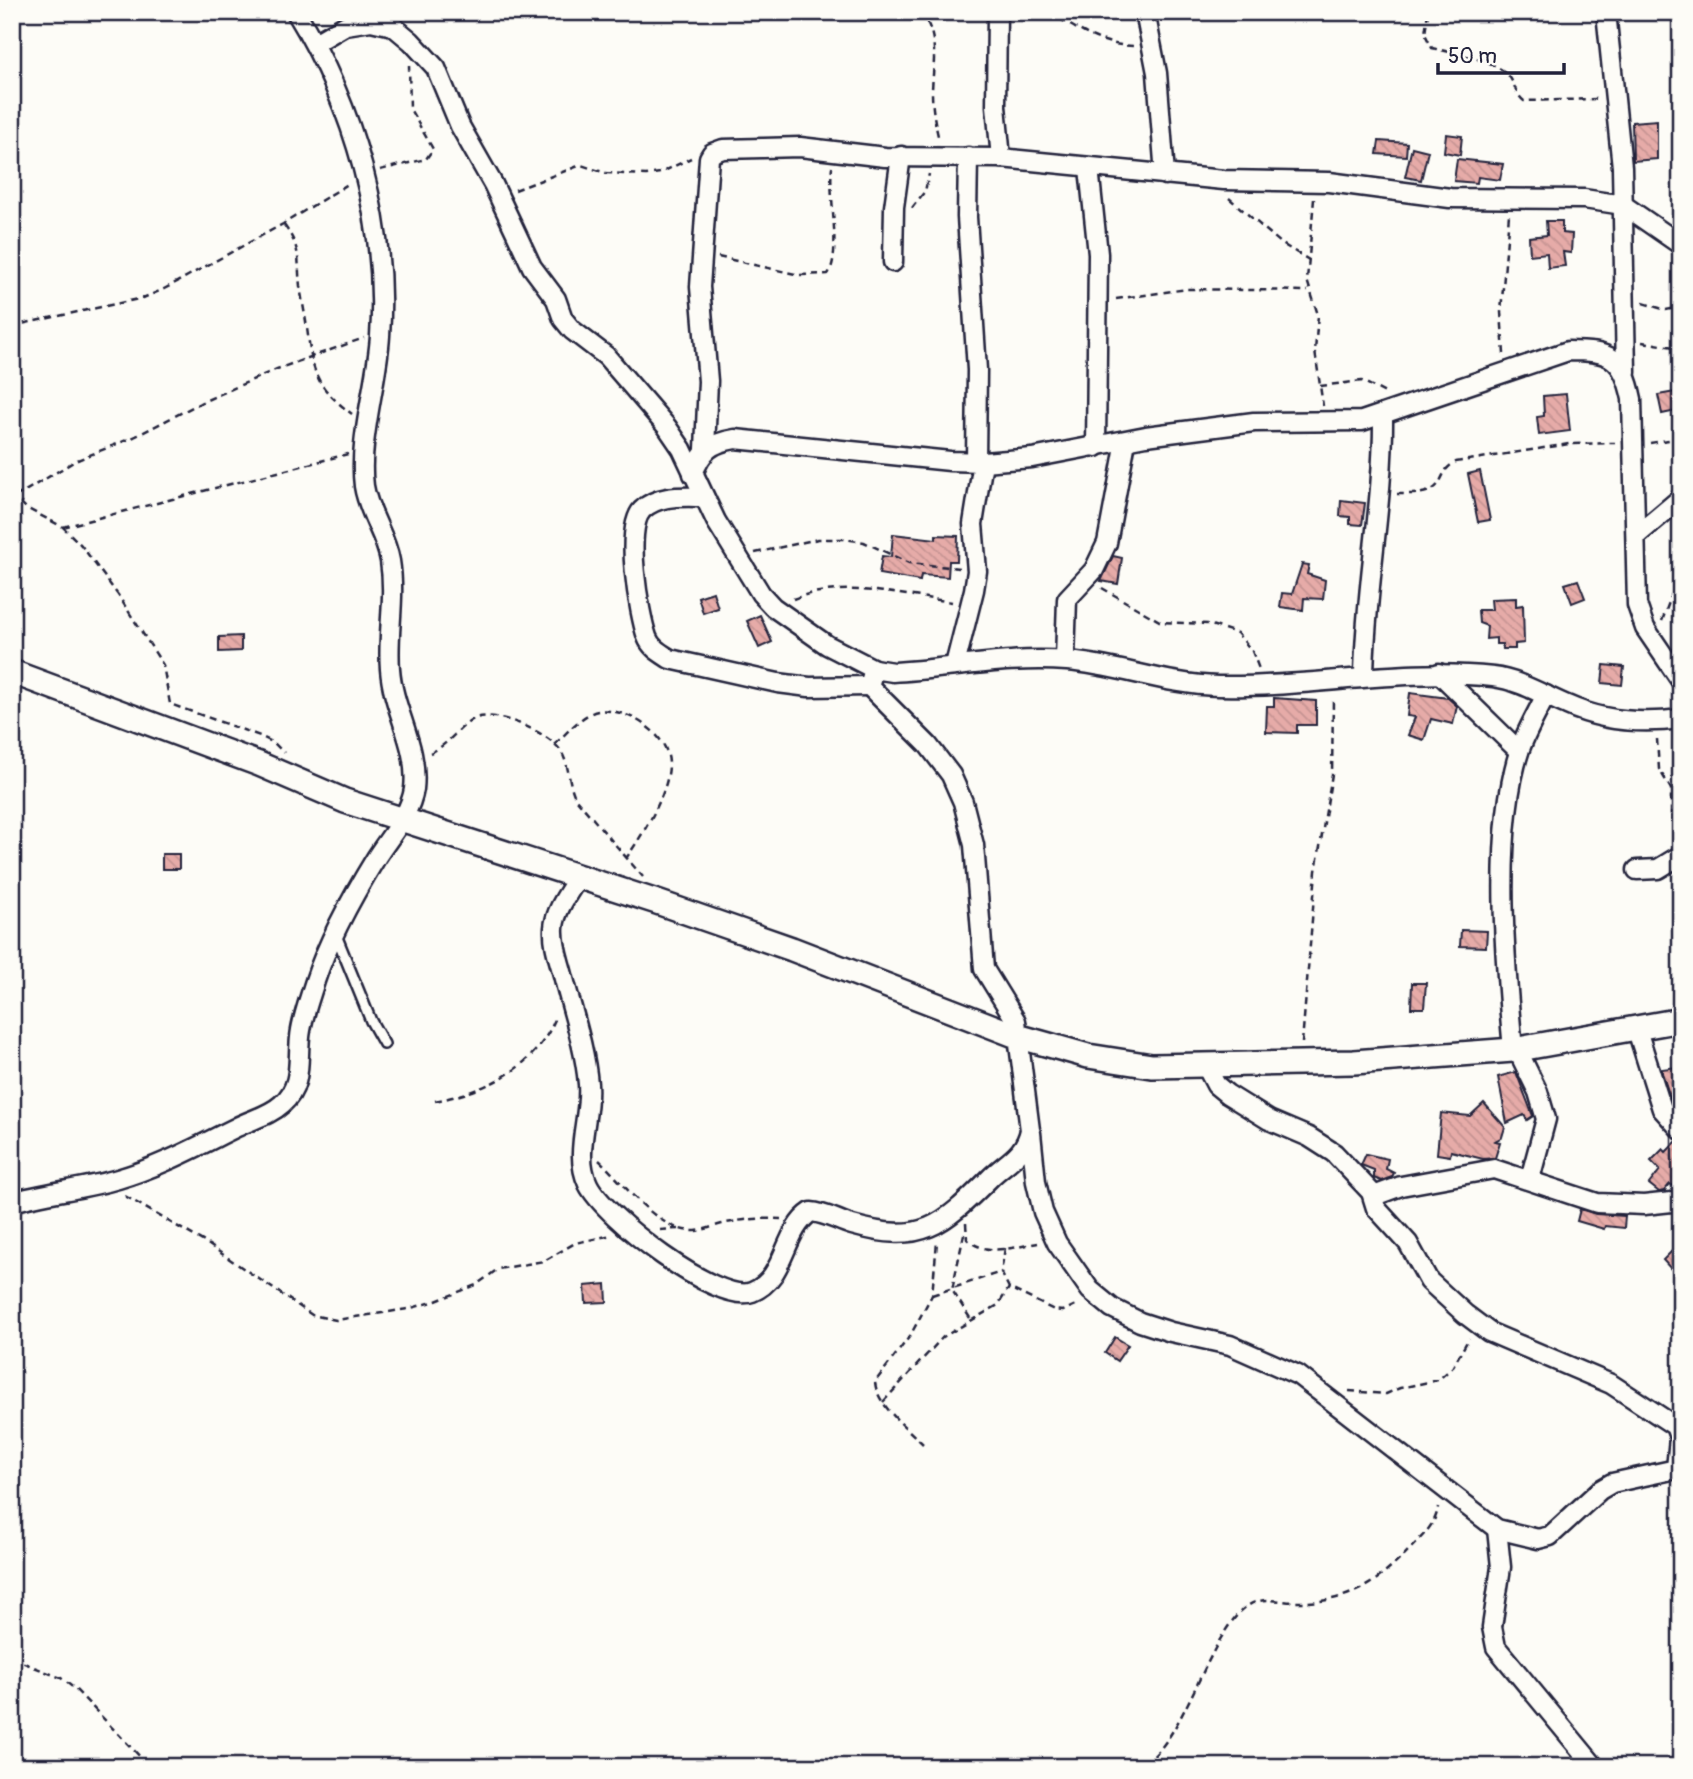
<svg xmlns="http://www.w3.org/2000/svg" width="1693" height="1779" viewBox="0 0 1693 1779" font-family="Pangolin,sans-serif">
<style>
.building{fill:url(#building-back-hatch);stroke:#22223b;stroke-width:2}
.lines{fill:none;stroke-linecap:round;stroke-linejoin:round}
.service-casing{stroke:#22223b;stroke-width:14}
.minor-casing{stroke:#22223b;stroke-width:23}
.tertiary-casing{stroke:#22223b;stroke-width:28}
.path{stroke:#22223b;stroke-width:2.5;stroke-dasharray:7 5;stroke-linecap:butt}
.service{stroke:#fdfcf7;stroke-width:9}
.minor{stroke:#fdfcf7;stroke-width:18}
.tertiary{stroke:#fdfcf7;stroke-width:23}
</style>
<defs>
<pattern id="building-back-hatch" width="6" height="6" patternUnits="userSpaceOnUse" patternTransform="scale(1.75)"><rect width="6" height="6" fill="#e6aba8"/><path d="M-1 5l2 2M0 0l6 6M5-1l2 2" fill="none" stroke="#c59392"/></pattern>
</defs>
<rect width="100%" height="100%" fill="#fdfcf7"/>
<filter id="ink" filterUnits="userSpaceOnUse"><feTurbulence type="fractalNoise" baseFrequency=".0143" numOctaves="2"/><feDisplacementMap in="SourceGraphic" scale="14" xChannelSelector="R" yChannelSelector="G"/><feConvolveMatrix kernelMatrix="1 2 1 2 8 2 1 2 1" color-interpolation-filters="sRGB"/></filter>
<g filter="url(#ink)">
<!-- building -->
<g class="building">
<path d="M1657,120V159L1633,161L1632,122Z"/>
<path d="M1446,134L1462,136L1460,155L1444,152Z"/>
<path d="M1379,141L1407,143L1406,156L1377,154Z"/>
<path d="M1412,147L1428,151L1421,180L1405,177Z"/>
<path d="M1457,159L1503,164L1500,180L1478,177L1477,183L1454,181Z"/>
<path d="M1546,221H1562V233L1572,234L1571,253L1563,252L1565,266L1548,268L1547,253L1530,255L1529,237L1547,235Z"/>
<path d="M1681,391V410L1662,414L1658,395Z"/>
<path d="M1566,394L1570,431L1539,435L1537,417L1544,416L1543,396Z"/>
<path d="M1480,471L1490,520L1478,522L1468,474Z"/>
<path d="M1341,500L1365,503L1362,525L1350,524V517L1340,516Z"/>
<path d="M893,534L936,539V535L958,536L957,561H949L948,577L921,575L920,581L879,574L882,556L891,557Z"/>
<path d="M1113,556L1122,558L1118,584L1101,581Z"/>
<path d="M1302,564L1309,565L1307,574L1325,580L1323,599L1304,598L1303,610L1280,607L1282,593L1292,594Z"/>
<path d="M1578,580L1585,598L1572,603L1565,584Z"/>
<path d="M713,592L718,608L703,613L698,597Z"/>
<path d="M1516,598V606L1523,605L1524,643L1515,644V649H1503L1502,644H1496V638L1486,639L1487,626L1479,623L1478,610H1492L1491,599Z"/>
<path d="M760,615L772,642L759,648L747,621Z"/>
<path d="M241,636V651L219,652V637Z"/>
<path d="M1604,665L1624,667L1622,685L1602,683Z"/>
<path d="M1410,693L1448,698L1457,706L1453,724L1431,719L1424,740L1408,735L1415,717L1407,716Z"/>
<path d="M1274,698L1316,701V725H1297V733L1266,732L1267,706H1274Z"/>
<rect x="162" y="854" width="17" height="15"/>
<path d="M1461,930L1487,931L1486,947L1460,946Z"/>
<path d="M1412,983H1426L1424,1008H1411Z"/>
<path d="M1676,1067L1678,1075L1681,1074V1113L1672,1103L1662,1073V1069Z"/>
<path d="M1516,1072L1533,1116L1527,1120L1524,1115L1507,1123L1498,1077Z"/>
<path d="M1484,1103L1505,1127L1502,1137L1495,1141L1500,1142L1495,1158L1483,1159L1451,1151L1450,1156L1437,1154L1441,1113L1470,1116Z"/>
<path d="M1677,1141H1681V1190L1670,1184L1664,1191L1659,1192L1649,1184L1660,1170L1651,1161L1663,1149L1666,1152Z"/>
<path d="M1366,1154L1388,1159L1386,1169L1394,1173L1392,1177L1381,1181L1374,1178V1170L1361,1165Z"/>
<path d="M1580,1209L1596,1214L1625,1216L1624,1228L1605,1226L1604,1229L1577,1221Z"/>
<path d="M1681,1242V1262L1672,1270L1663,1260Z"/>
<path d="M606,1284L607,1302L586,1303L585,1286Z"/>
<path d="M1115,1337L1128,1345L1117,1361L1105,1353Z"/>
</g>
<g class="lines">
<defs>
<path id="service" d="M336,935L371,1021L384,1044"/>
<g id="minor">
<path d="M997,12L996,106L1001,158"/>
<path d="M1145,12L1157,73L1165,175"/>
<path d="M1606,12L1622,167L1626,372"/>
<path d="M315,43L346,25L371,21L393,26L411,41L436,68L460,126L493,184L532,267L556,299L563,319L572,330L606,356L667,427L682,449L716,521L761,594L773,607L827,645L874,669L893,672C949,669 1011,656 1067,661C1118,665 1167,685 1218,686C1310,688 1401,667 1493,677C1519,680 1543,695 1567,705C1602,721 1643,724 1681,719"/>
<path d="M968,157L967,217L977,370L976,462"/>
<path d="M1089,168L1098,254L1096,447"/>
<path d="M893,262L894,207L901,156"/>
<path d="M705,449L708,381L700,287L709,158L712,153L723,149L800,147L885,157L1001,158L1224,180L1329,182L1450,198L1584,199L1623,205L1681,245"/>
<path d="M693,474C702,450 711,443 735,439L950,461L983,462L1032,458L1146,436L1254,422L1362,421L1568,351C1610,351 1623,356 1632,399L1637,605L1645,628L1681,681"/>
<path d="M704,497C684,497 658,494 642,510C624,529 639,613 647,637C651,648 661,653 670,659L778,683L809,687L869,686"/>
<path d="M1637,535L1681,498"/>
<path d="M1065,660L1067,599L1094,570L1107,543L1126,441"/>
<path d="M955,665L974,590L977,571L973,524L983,462"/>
<path d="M1439,673L1519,751"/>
<path d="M1364,677C1365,589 1384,503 1383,415"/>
<path d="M1637,870L1658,869L1681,855"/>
<path d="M579,876C570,891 555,910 554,928C553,945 559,959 563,975C572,1010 585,1048 588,1084C591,1117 573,1153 588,1184C604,1217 717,1305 752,1292C786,1279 783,1230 811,1212C826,1213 838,1221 852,1225C922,1245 942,1226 990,1178C1006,1162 1025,1155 1030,1130L1016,1021L984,969L974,845L963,802L951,775L928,745L869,686L874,669"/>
<path d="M1637,1030L1662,1109L1681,1130"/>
<path d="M1517,1049L1538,1092L1546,1119L1530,1179"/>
<path d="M1513,1050C1505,963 1493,831 1520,749C1527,730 1537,713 1546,695"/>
<path d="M1206,1066L1216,1085L1227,1094L1269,1120L1309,1137L1334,1153L1371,1192L1376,1208L1408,1243L1429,1281L1465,1314L1489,1332L1611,1384L1675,1426L1679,1437L1676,1469"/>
<path d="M1031,1133L1036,1182L1043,1212L1057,1243L1090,1290L1112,1308L1140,1322L1171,1332L1230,1345L1298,1375L1497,1529L1538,1539L1550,1536L1600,1490L1612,1483L1681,1468"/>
<path d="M1374,1196L1401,1186L1494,1169L1597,1203L1644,1205L1681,1201"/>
<path d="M12,1202C47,1192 84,1189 118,1179C160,1167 198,1146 237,1127C252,1119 269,1116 282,1104C305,1084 296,1056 301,1030C304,1013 310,997 315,981C329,938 352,897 376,858C389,837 410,815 414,789C419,746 393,711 390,669C387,633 396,598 390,561C386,535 368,513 364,486C358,440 377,384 380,336C388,224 354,107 296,12"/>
<path d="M1497,1529L1501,1567L1492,1627L1496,1647L1595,1767"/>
</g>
<path id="tertiary" d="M12,672L259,764L345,801L657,902L792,949L1017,1036L1088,1056L1152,1066L1354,1062L1513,1050L1681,1020"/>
</defs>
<!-- service casing -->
<use href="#service" class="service-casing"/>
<!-- minor casing -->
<use href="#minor" class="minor-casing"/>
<!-- tertiary casing -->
<use href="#tertiary" class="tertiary-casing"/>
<!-- path -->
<g class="path">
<path d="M921,12C940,38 933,62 932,91C932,108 935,124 939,140"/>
<path d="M1050,12C1077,30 1102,46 1136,46"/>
<path d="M1428,12L1425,34L1432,48C1453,53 1490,59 1506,73C1515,81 1514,93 1524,101L1596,99"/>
<path d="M380,170L426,159L433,149L410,109L409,65"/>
<path d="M515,190L581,165L606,173L646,175L660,173L691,158"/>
<path d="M1229,198L1282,244L1309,260"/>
<path d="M1314,199L1307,280L1318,315L1315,351L1323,406"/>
<path d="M912,208L925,191L929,174"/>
<path d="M284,225C302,250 297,258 300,286C302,300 305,314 307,328C313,373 314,385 352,414"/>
<path d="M718,257L800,275L828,274C842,255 828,194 832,167"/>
<path d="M1116,299L1187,289L1308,291"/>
<path d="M1643,303L1666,310L1681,307"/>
<path d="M12,326L143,298L164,289L283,224L348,184"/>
<path d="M1642,342L1681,348"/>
<path d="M1504,354L1501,312L1509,214"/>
<path d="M1320,386L1362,381L1387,394"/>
<path d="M1650,443L1681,438"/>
<path d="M12,494L26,508L63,527L81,545L118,595L163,665L170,704L260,736L274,743L284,753"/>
<path d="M1397,494C1410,494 1431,496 1439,483C1445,473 1444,468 1456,462L1569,444L1615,443"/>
<path d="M15,497L75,461L134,437L200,403L277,369L364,338"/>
<path d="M63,527L348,454"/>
<path d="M755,553L818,539H845L864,542L909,563L959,568"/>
<path d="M1102,588L1161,622L1208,624L1237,633L1252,651L1259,669"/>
<path d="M793,599C841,580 903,595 952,602"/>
<path d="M1662,621L1681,570"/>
<path d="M1657,739L1659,769L1671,789V815L1681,818"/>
<path d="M555,744C567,733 582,714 598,711C626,707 669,733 669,764C669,793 643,834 627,857"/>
<path d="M430,753C448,745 456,730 472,720C492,707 552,733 562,753C570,768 568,784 576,799L643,877"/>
<path d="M1302,1043L1316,871L1332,774L1333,699"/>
<path d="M435,1101C486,1091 535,1069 556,1017"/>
<path d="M599,1160C624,1183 658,1233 696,1231C704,1230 714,1226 722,1224C742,1219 761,1218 781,1219"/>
<path d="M125,1196L206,1243L312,1315L336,1320L408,1309L436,1301L476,1285L498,1269L544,1261L575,1243L612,1235"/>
<path d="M966,1223L967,1239C986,1257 1015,1247 1038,1243"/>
<path d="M660,1230L678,1229"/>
<path d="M964,1234L952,1290L970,1318"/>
<path d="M1005,1248L1001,1272L1009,1288L1054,1310L1063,1311L1078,1304"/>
<path d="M932,1295L1001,1272"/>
<path d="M1349,1391L1386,1394L1400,1388L1438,1380L1452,1368L1469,1338"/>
<path d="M883,1402L943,1337L998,1305L1009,1288"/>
<path d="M923,1444C907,1428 877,1406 875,1382L910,1336L932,1295L937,1242"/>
<path d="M12,1658L61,1678L75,1689L150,1767"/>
<path d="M1133,1767C1180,1761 1207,1630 1249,1605C1263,1596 1281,1602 1297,1602C1347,1603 1376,1585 1409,1550C1421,1537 1436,1525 1438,1507"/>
</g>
<!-- service -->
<use href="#service" class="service"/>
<!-- minor -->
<use href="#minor" class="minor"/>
<!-- tertiary -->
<use href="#tertiary" class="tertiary"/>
</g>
</g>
<!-- margin -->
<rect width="1693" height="1779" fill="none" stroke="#fdfcf7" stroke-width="42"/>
<rect x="21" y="21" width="1651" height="1737" fill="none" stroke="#22223b" stroke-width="2.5" filter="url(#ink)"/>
<!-- scale -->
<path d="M1438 63v10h126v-10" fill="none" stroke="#22223b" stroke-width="3.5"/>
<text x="1448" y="63" font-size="21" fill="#22223b" stroke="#fdfcf7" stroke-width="5" paint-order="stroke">50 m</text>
</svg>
